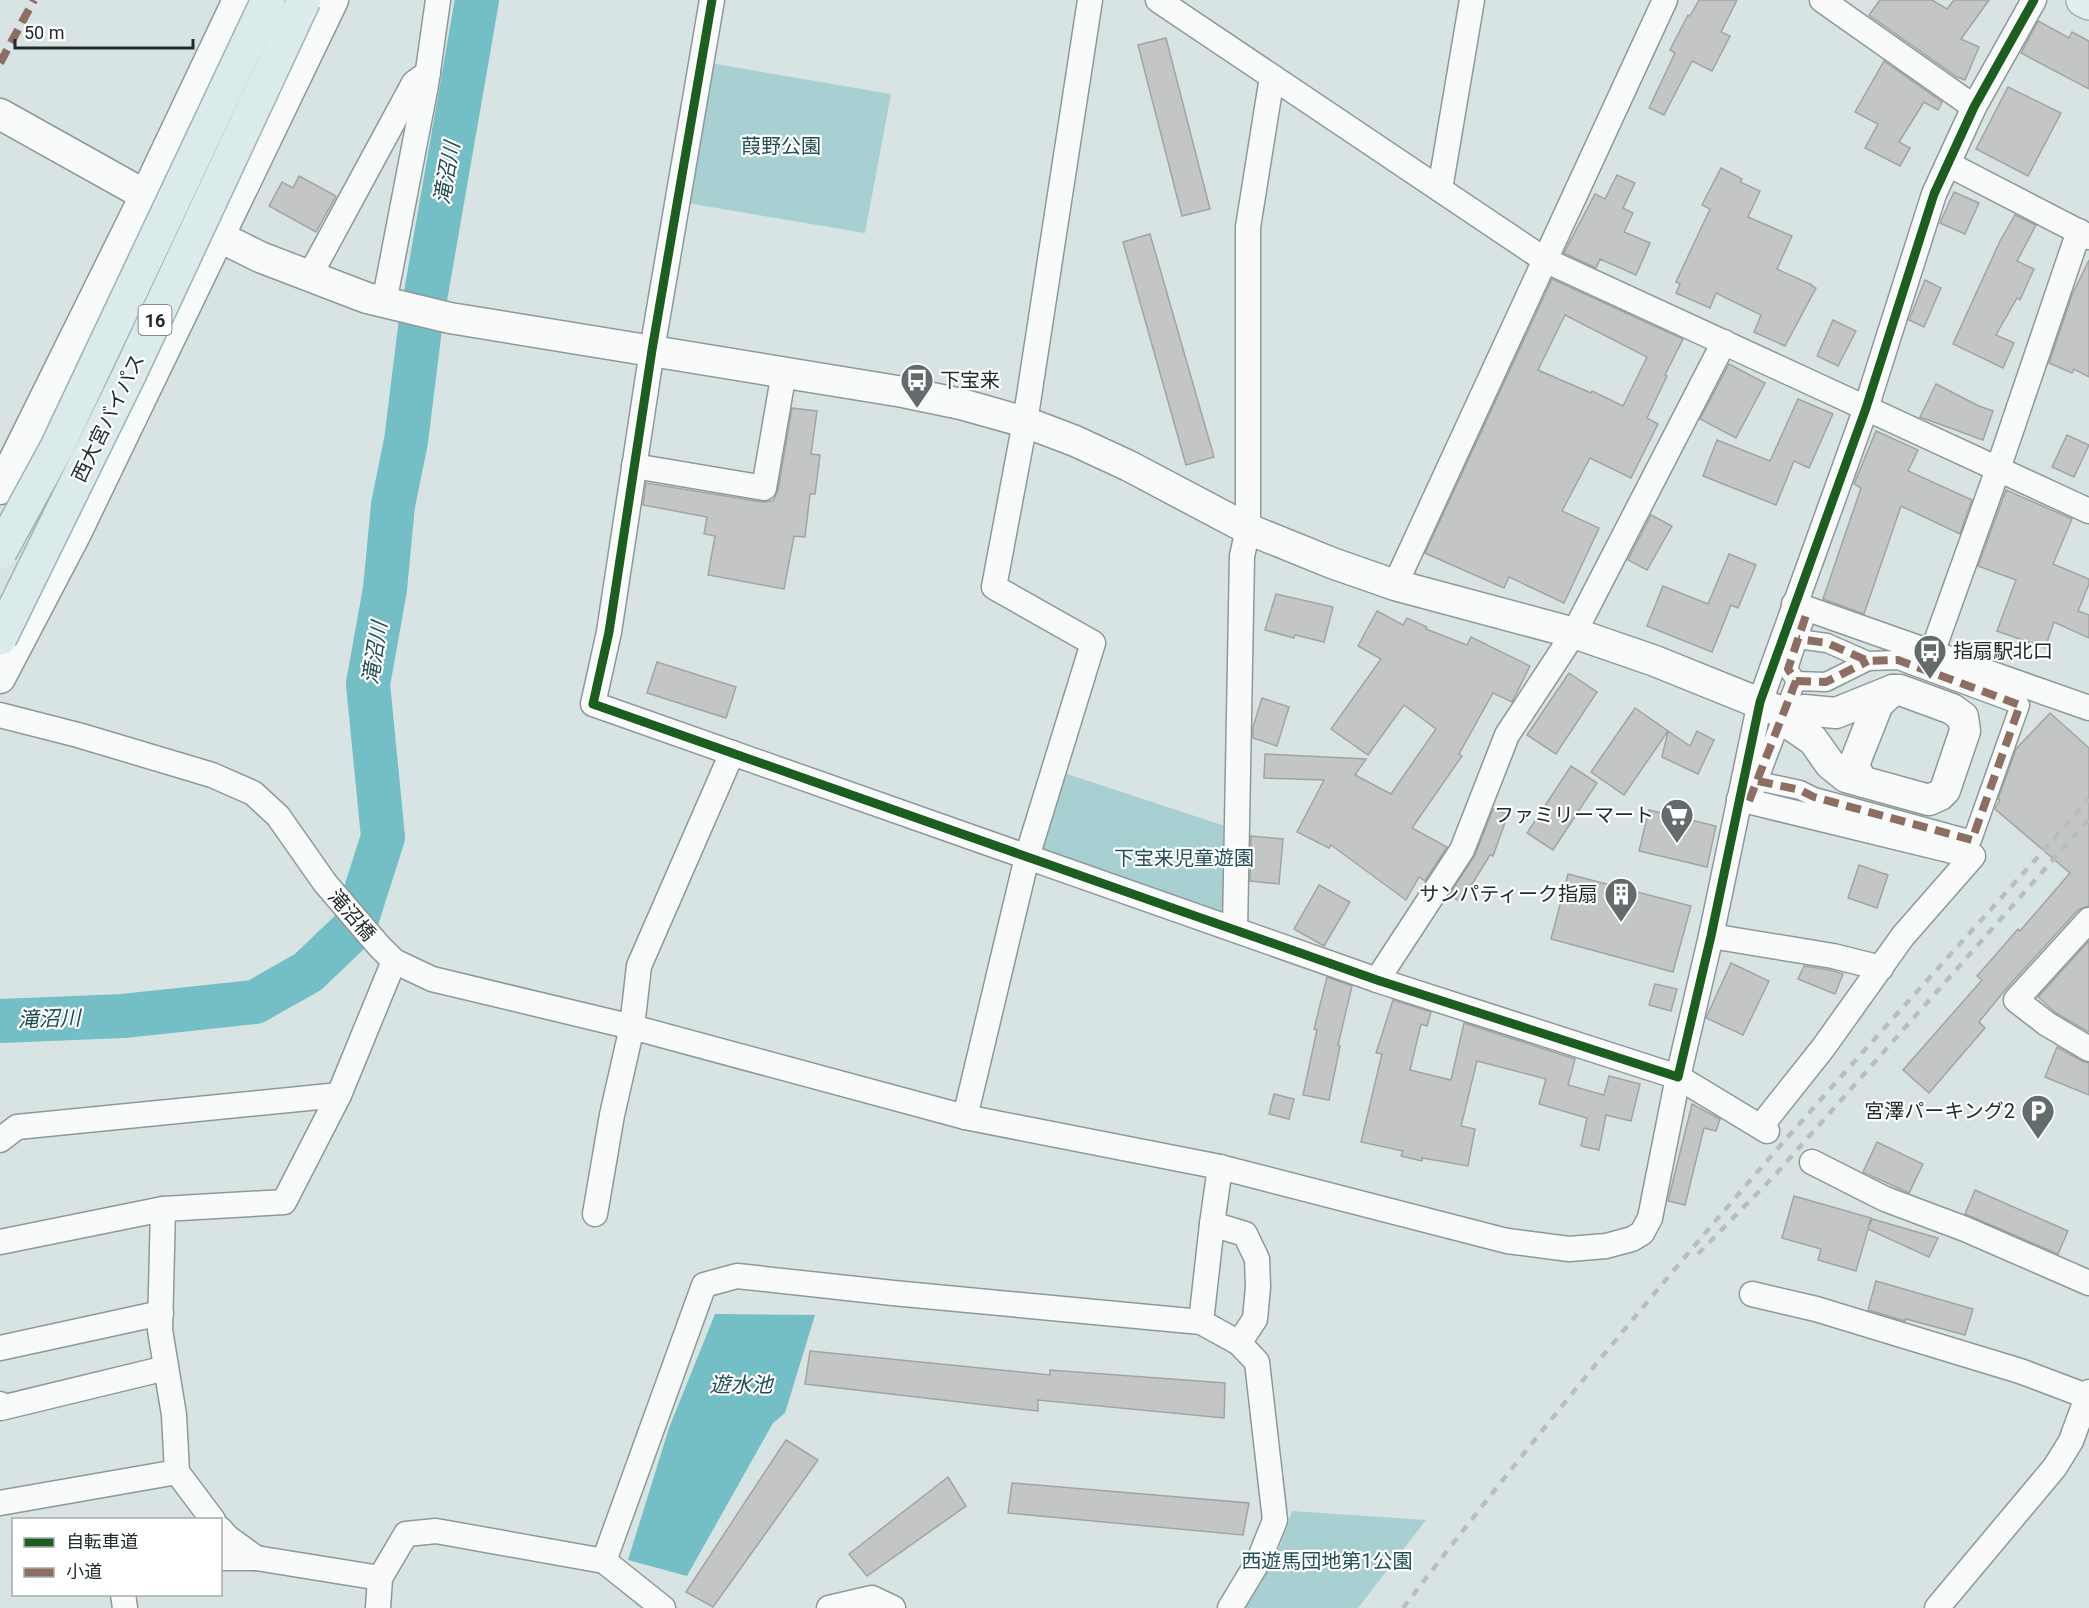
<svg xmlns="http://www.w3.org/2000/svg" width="2089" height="1608" viewBox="0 0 2089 1608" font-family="Roboto,'Noto Sans JP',sans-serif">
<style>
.green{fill:#a8cfd2}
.water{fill:#74bec5}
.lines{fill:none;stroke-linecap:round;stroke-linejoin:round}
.river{stroke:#74bec5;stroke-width:44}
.building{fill:#c4c6c6;stroke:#a2a4a3;stroke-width:1.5;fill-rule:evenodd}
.pedestrian-casing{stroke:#8f9898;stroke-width:21}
.minor-casing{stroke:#8f9898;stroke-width:27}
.tertiary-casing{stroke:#8f9898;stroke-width:33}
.primary-casing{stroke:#9db3b5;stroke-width:36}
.pedestrian{stroke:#f9fbfb;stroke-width:18}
.minor{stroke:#f9fbfb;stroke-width:24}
.tertiary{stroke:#f9fbfb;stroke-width:30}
.primary{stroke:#e2eeef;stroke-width:33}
.rail{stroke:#babdbd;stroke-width:4.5;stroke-dasharray:8 8;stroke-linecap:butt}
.trunk-bridge-casing{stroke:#9db3b5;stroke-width:36;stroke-linecap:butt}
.trunk-bridge{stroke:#dbeaeb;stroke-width:33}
.quiet{stroke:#8d6e63;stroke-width:8;stroke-dasharray:15 8;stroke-linecap:butt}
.cycleway-casing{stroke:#fff;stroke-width:13}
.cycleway{stroke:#1b5e20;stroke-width:9}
.labels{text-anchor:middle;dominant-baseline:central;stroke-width:4.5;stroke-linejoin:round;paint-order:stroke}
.shield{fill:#fff;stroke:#646b6b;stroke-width:1.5}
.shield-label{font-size:18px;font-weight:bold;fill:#222b2c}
.park-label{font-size:20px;fill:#235055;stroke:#fff}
.poi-label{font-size:20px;fill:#222b2c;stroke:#fff;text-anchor:end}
.street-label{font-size:20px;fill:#222b2c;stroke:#fff}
.water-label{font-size:21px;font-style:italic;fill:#1e4b50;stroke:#fff}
</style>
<rect width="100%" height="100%" fill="#d8e4e4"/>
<!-- green -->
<g class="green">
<path d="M710,63L891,94L865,233L687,203Z"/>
<path d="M1061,772L1228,827L1227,919L1038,851Z"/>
<path d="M1292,1511L1426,1520L1358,1608H1242L1280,1546Z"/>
</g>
<!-- water -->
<path class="water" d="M715,1314L815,1315L785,1413L773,1423L687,1576L628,1560L669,1428Z"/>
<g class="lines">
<!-- river -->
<path class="river" d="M0,1021L123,1016L255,1002L308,972L354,928L383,837L368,684L385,589L393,505L406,441L420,328L477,0"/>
</g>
<!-- building -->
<g class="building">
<path d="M1699,0H1737L1721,32L1730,36L1712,71L1692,61L1664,115L1649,108L1675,53L1670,50L1688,15L1690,16Z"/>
<path d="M1880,0H1932L1947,9L1954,0H1989L1961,39L1979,47L1965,80L1957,77L1869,15Z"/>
<path d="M2038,21L2069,38L2072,32L2089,41V89L2021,53Z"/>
<path d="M1166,38L1210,209L1182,216L1138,45Z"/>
<path d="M1884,61L1942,102L1938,110L1924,102L1899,142L1910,148L1900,166L1865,148L1878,124L1855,112Z"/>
<path d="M2008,87L2061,113L2028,176L1976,149Z"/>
<path d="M1721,168L1742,179L1740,182L1760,191L1748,217L1792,236L1777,269L1812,285V286L1816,288L1785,346L1754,332L1761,315L1716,293L1710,308L1676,293L1680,284L1676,282L1710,209L1702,205Z"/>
<path d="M1617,175L1635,183L1623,208L1633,213L1624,232L1650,243L1636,275L1600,259L1596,268L1564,253L1595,194L1605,199Z"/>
<path d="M299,176L336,196L316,232L269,206L282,182L293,188Z"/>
<path d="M1954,192L1979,203L1965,234L1940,223Z"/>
<path d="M2015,215L2036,225L2017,261L2034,269L2020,300L2017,298L1996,335L2014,343L2003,368L1953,344L2000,241Z"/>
<path d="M1150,234L1214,457L1186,465L1123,242Z"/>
<path d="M2089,260V377L2074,369L2072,373L2049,363L2072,295Z"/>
<path d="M1552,279L1683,339L1665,375L1667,376L1647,418L1658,424L1631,478L1590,458L1562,511L1599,528L1564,603L1509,577L1504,588L1425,553ZM1565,315L1647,357L1623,406L1592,391L1591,393L1538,370Z"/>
<path d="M1925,280L1941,288L1924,327L1909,320Z"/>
<path d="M1833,320L1856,331L1838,366L1817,356Z"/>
<path d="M1729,364L1765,383L1736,438L1700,419Z"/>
<path d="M1936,384L1979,406L1993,411L1983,440L1920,417Z"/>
<path d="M1798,399L1833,414L1809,468L1794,461L1776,505L1703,476L1717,440L1770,461Z"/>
<path d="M792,408L817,411L811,454L820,455L815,494H810L805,537L794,536L784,589L708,575L715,536L704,534L707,517L643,505L646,483L762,502L773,501L778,490Z"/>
<path d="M1876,431L1918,450L1908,471L1972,500L1960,534L1901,506L1864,614L1823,599L1861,488L1854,484Z"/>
<path d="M2067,435L2089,445L2074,477L2052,467Z"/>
<path d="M2006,490L2072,519L2053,564L2089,579V584L2078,611L2089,615V638L2054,622L2045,648L1997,631L2016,580L1978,566Z"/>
<path d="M1651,515L1672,526L1647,570L1628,560Z"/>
<path d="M1729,554L1756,565L1738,608L1731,605L1712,652L1647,626L1663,586L1708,604Z"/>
<path d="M1276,594L1333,607L1324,642L1295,635L1294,638L1265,630Z"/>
<path d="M1377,611L1403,625L1407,618L1427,627L1426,629L1467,645L1471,637L1530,666L1512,702L1493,693L1459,754L1462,756L1412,828L1447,847L1425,881L1419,877L1406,900L1331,845L1329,848L1297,832L1324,780L1264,778L1265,754L1366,759L1355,775L1391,794L1436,729L1404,705L1368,755L1331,729L1381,659L1358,646Z"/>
<path d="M657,662L736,687L726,718L647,693Z"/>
<path d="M1569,673L1597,692L1556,754L1527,735Z"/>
<path d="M1262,698L1289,707L1277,746L1253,738V727Z"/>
<path d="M1635,708L1668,731L1624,795L1591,772Z"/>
<path d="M2050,713L2089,748V906L2078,910L2005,990L1979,1022L1985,1028L1929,1093L1903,1070L1982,980L1977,976L1992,959L2018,929L2020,931L2070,873L1995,809L2000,800L1998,799L2016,749Z"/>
<path d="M1668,731L1690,746L1697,731L1714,740L1698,774L1662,757Z"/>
<path d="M1571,766L1597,783L1553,850L1527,833Z"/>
<path d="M1493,809L1508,814L1493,856L1490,855L1461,902L1449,895L1475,855Z"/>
<path d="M1649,810L1716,826L1707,867L1639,851Z"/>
<path d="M1251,836L1283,839L1279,884L1250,881Z"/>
<path d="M1859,865L1888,875L1877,908L1848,898Z"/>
<path d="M1568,874L1691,906L1673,972L1551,939Z"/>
<path d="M1319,885L1350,902L1324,946L1294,929Z"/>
<path d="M2089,941V1032L2056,1013L2038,997Z"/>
<path d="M1731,963L1769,981L1743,1035L1706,1018Z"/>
<path d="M1804,966L1830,970L1843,974L1835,994L1798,979Z"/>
<path d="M1327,977L1352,986L1338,1045L1340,1046L1329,1100L1303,1095L1317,1030L1314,1029Z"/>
<path d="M1655,984L1677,989L1671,1011L1649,1005Z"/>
<path d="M1393,1000L1431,1012L1427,1026L1421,1024L1410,1070L1451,1080L1464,1023L1575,1059L1568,1085L1604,1095L1609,1076L1640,1084L1631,1121L1606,1115L1599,1150L1581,1146L1587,1118L1539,1104L1546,1079L1477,1061L1461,1126L1475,1129L1468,1166L1422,1158V1161L1401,1156L1403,1151L1361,1142L1382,1054L1376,1053Z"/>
<path d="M2057,1047L2082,1061L2089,1063V1095L2045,1077Z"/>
<path d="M1274,1094L1294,1099L1289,1119L1269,1114Z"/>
<path d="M1692,1104L1720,1119L1716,1131L1704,1128L1685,1205L1668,1201Z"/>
<path d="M1877,1142L1923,1164L1909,1193L1863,1172Z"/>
<path d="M1975,1190L2068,1231L2058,1254L1965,1214Z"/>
<path d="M1794,1196L1871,1218L1868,1228L1872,1219L1938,1238L1929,1257L1868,1229L1856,1271L1818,1260L1821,1249L1782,1238Z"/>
<path d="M1876,1281L1973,1309L1965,1335L1906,1319L1905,1321L1868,1310Z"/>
<path d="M810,1351L1050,1375V1370L1225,1383L1224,1418L1038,1400V1411L805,1384Z"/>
<path d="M786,1440L818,1460L713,1607L686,1592Z"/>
<path d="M948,1477L966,1506L867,1576L849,1554Z"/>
<path d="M1012,1483L1249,1503L1243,1535L1008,1513Z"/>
</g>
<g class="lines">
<defs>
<g id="pedestrian">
<path d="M1796,681L1826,682L1868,661"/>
<path d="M1758,781L1800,790L1814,797L1972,840L2020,705L1898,660L1868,661L1827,643L1798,639"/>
<path d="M1754,792L1796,681L1788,669L1808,609"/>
</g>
<g id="minor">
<path d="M712,0L652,350L609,632L593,704L1377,980L1678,1077L1711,936L1760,702L1866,408L1934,194L1974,107L2034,0"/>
<path d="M1158,0L1545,260L2089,511"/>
<path d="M1822,0L1974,107"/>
<path d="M1948,164L2089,237"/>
<path d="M1440,189L1472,0"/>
<path d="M309,277L414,83L428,73"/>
<path d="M384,303L426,85L438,0"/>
<path d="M634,466L764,488L784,372"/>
<path d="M1395,585L1665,0"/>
<path d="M1794,604L2089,708"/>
<path d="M1932,653L1998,469L2079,231"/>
<path d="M0,715L78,735L212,775L253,793L278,816L325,883L379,946L394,961L432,979L632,1027L965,1117L1220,1167L1507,1241L1569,1249L1606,1246L1632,1239L1642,1233L1650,1218L1678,1077L1767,1131"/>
<path d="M1739,799L1973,856L1903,936L1823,1048L1761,1126"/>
<path d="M2089,920L2016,1000L2047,1024L2089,1049"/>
<path d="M1235,930L1242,556L1248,529V227L1272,77"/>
<path d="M1711,936L1833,956L1881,968"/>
<path d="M1377,980L1462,850L1507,735L1574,633L1724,342"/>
<path d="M965,1117L1027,857L1093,643L994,587L1025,422L1090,0"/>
<path d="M0,1140L17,1127L339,1095"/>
<path d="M1812,1162L1885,1199L1965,1229L2089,1283"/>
<path d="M595,1214L612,1115L632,1027L639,966L732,753"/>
<path d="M1212,1224L1220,1167"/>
<path d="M0,1242L163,1209"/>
<path d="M1752,1294L1816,1309L2020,1371L2089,1397"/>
<path d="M1201,1322L1212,1224L1245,1234L1257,1259L1258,1287L1255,1319L1239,1343"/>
<path d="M0,1348L161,1313"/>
<path d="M0,1404L1,1408L166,1368"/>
<path d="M0,1503L177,1472"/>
<path d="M213,1520L177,1472L174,1415L160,1330L163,1209L284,1202L339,1095L394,961"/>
<path d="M220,1529L227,1537L256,1558L380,1578"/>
<path d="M220,1558H256"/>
<path d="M604,1561L663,1608"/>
<path d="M123,1594L125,1608"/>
<path d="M378,1608L380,1578L406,1534L436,1531L604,1561L704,1285L737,1276L893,1293L1201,1322L1239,1343L1257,1362L1275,1520L1259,1560L1230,1608"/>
<path d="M829,1608L872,1598L893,1608"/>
<path d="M1937,1608L2055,1467L2071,1441L2089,1392"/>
</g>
<g id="tertiary">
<path d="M0,114L220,237L260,257L367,298L450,318L903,392L961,404L1025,422L1075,441L1129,466L1248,529L1332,563L1395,585L1574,633L1655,661L1784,713L1804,710L1836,713L1893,690H1900L1952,709L1963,717L1965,731L1945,790L1940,795L1929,800L1846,777L1830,764L1813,740L1791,725L1784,713"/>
<path d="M0,489L145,196L238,0"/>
<path d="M0,678L76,533L333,0"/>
<path d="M1863,782L1855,769V762L1878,704L1893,690"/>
</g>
<path id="primary" d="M2083,0L2089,3"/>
</defs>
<!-- pedestrian casing -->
<use href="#pedestrian" class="pedestrian-casing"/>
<!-- minor casing -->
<use href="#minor" class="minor-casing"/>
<!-- tertiary casing -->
<use href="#tertiary" class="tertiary-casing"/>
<!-- primary casing -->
<use href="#primary" class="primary-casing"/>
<!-- pedestrian -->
<use href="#pedestrian" class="pedestrian"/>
<!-- minor -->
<use href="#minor" class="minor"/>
<!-- tertiary -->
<use href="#tertiary" class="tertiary"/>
<!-- primary -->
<use href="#primary" class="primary"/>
<!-- rail -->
<g class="rail">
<path d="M1698,1254L1775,1175L2089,819"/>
<path d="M1403,1608C1512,1466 1625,1326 1742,1190C1855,1058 1974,930 2089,799"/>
</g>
<defs>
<g id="trunk-bridge">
<path d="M0,552L57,447L268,0"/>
<path d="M0,638L130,373L304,0"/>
</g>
</defs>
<!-- trunk-bridge casing -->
<use href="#trunk-bridge" class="trunk-bridge-casing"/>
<!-- trunk-bridge -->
<use href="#trunk-bridge" class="trunk-bridge"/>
<!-- quiet -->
<g class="quiet">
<path d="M0,63L34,0"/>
<path d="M1796,681L1826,682L1868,661"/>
<path d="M1758,781L1800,790L1814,797L1972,840L2020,705L1898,660L1868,661L1827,643L1798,639"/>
<path d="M1749,801L1796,681L1788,669L1808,609"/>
</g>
<defs>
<path id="cycleway" d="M712,0L652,350L609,632L593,704L1377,980L1678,1077L1711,936L1760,702L1866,408L1934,194L1974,107L2034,0"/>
</defs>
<!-- cycleway casing -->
<use href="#cycleway" class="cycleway-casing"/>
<!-- cycleway -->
<use href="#cycleway" class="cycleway"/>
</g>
<!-- icons -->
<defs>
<symbol id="bus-pin" viewBox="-11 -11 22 30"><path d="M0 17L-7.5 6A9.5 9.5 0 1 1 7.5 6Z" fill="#626c6c" stroke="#fff"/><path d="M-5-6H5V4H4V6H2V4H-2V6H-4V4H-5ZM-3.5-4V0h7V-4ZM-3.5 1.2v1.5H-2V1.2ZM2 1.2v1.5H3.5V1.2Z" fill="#fff"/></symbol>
<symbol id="supermarket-pin" viewBox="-11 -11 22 30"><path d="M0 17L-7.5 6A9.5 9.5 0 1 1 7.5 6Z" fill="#626c6c" stroke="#fff"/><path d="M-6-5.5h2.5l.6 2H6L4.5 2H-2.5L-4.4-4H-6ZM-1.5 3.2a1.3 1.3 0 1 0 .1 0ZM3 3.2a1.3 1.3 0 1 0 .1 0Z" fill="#fff"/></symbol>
<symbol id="building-pin" viewBox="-11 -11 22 30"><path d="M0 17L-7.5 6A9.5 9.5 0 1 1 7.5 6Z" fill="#626c6c" stroke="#fff"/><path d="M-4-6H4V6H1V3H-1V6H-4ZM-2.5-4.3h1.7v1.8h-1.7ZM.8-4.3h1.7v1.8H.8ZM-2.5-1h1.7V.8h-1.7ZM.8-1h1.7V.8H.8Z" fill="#fff"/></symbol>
<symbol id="parking-pin" viewBox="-11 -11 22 30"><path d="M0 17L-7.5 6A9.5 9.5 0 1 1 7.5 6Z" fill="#626c6c" stroke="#fff"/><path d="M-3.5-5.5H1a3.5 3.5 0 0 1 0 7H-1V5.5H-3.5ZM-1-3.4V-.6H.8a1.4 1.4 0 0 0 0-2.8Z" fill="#fff"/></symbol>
</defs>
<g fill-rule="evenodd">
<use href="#bus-pin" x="898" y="361" width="38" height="52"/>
<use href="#bus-pin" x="1911" y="632" width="38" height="52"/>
<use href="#supermarket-pin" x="1658" y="796" width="38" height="52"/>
<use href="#building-pin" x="1602" y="875" width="38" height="52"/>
<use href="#parking-pin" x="2019" y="1092" width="38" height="52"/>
</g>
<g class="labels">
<!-- shield labels -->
<rect class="shield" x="138.5" y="305" width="33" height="30" rx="4.5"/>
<g class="shield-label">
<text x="155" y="320">16</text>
</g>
<!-- park labels -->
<g class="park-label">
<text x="781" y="146">葭野公園</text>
<text x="1184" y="858">下宝来児童遊園</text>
<text x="1327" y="1561">西遊馬団地第1公園</text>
</g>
<!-- poi labels -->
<g class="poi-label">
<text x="940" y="380" text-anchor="start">下宝来</text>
<text x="1953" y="651" text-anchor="start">指扇駅北口</text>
<text x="1654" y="815">ファミリーマート</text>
<text x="1598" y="894">サンパティーク指扇</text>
<text x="2015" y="1111">宮澤パーキング2</text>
</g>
<!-- street labels -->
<g class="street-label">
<text transform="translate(108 418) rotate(-64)">西大宮バイパス</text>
<text transform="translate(352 915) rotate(49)">滝沼橋</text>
</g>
<!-- water labels -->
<g class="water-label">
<text transform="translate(447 173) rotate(-80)">滝沼川</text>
<text transform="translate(375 653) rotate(-81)">滝沼川</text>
<text transform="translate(49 1019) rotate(-2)">滝沼川</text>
<text x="741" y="1385">遊水池</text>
</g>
</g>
<!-- legend -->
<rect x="12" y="1518" width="210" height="78" fill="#ffffff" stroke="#a7aaab" stroke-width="1.5"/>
<rect x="24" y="1538" width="30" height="9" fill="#1b5e20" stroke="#a7aaab" stroke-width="1.5"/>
<text x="66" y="1548" font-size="18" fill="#222b2c">自転車道</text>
<rect x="24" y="1568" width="30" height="9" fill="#8d6e63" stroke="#a7aaab" stroke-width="1.5"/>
<text x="66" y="1578" font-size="18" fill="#222b2c">小道</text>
<!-- scale -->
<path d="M15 39v9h178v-9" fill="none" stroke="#222b2c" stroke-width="3"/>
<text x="24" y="39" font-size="18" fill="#222b2c" stroke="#ffffff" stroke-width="4.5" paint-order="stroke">50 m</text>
</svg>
